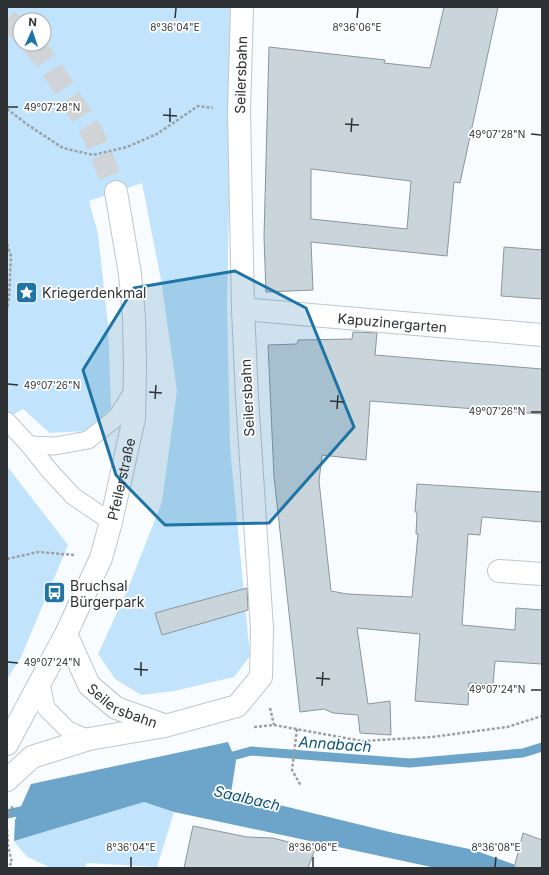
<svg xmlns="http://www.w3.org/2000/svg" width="549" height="875" viewBox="0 0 549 875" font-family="Inter,sans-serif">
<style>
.green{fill:#c1e4fc;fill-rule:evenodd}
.water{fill:#6da5ca}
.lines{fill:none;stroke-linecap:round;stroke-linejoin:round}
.stream{stroke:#6da5ca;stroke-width:9}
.building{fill:#c9d4db;stroke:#8b959c;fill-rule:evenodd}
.secondary-tunnel{stroke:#d0d4d6;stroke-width:22;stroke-dasharray:22 11;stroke-linecap:butt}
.lane-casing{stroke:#bdc7ce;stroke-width:19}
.street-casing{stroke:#bdc7ce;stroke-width:24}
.secondary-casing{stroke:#bdc7ce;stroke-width:24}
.path{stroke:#9ca0a3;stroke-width:2.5;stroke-dasharray:3 2;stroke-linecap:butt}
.lane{stroke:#fff;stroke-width:17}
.street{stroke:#fff;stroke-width:22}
.secondary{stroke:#fff;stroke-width:22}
.marked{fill:#1e74a4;fill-opacity:0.2;stroke:#1e74a4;stroke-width:3;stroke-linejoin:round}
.ticks{fill:none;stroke:#2e3234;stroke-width:1.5}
.labels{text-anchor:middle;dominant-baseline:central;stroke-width:3.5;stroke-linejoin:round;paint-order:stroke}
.street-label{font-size:14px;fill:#2e3234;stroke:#fff}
.poi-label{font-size:14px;fill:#2e3234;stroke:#fff;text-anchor:start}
.water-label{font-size:15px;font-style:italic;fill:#0f5479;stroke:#fff}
.ticks-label{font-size:10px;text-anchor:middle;fill:#2e3234;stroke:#fff;stroke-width:3.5;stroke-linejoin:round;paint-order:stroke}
</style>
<rect width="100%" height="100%" fill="#f8fcff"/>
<!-- green -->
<g class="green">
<path d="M7,7H233L227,305L230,448L250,656L234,677L174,691L141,695L115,679L98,654L127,591L162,502L177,391L161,280L142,183L89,201L98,234L108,325L111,408L87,431L50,433L23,409L7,418ZM20,20H44V44H20Z"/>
<path d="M7,466L68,545L21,657L7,679Z"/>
<path d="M144,802L174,812L157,867L87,863L85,868H51L26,856L14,841Z"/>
</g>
<!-- water -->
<path class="water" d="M228,742L236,761L231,793L394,833L474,850L524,868H436L174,812L144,802L14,841L15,820L31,784Z"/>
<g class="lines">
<!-- stream -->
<g class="stream">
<path d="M222,759L251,751L410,763L523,753L542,747"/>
<path d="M7,814L30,809"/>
</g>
</g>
<!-- building -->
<g class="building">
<path d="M444,7H498L460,183L454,182L447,256L311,242L313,290L266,292L264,237L269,47L385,60L384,63L430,68ZM311,169L411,181L407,229L311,219Z"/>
<path d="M504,247L542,250V299L501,296Z"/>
<path d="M353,332L377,333L375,355L542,369V414L370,401L366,460L322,455L319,481L331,591L347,594L412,597L418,534H416L417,512H415L417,484L542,492V522L482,517L480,535L468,534L462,625L515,630L516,608L542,610V664L495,661L493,684L469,683L468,705L415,701L420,634L357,628L368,704L390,701L391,735L360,733L358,715L333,713L324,709L300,712L274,477L268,345L297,344L298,340L352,339Z"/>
<path d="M247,588L248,610L162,635L155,613Z"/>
<path d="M193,826L247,837L273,838L315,849L308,868H184Z"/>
<path d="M523,833L542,840V868H514Z"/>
</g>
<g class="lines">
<!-- secondary-tunnel -->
<g class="secondary-tunnel">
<path d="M7,20L20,30"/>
<path d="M32,44L46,60L93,134L116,192"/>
</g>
<defs>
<g id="lane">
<path d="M7,421L29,445L49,470L73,496L111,522"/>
<path d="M29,445L55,446L88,440L117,417L135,388"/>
<path d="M41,683L46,708L68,730L89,739"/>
</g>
<g id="street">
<path id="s1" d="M243,309L542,335"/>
<path d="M499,571L542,574"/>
<path id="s2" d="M66,634L89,685L116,708L164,725"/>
<path id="s3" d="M7,780L32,757L89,739L165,726L237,706L261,677L262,629L247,398L243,309L239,112L242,7"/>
</g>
<g id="secondary">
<path id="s4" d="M7,744L66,634L101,558L111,522L134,418L135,367L134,317L130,274L116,192"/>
<path d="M7,779V780"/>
</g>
</defs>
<!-- lane casing -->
<use href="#lane" class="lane-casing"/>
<!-- street casing -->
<use href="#street" class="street-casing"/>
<!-- secondary casing -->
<use href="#secondary" class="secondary-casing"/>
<!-- path -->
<g class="path">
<path d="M7,109L28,125L63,148L93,155L127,147L157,134L198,106L213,108"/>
<path d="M7,244L11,256L9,298L7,309"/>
<path d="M7,559L38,552L74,555"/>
<path d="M270,708L274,725"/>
<path d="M254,727L274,725L362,741L432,737L507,727L542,716"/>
<path d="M297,729L292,770L301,786"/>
<path d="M7,818L13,805"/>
<path d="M7,829L8,846L12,863L7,867"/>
</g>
<!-- lane -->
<use href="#lane" class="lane"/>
<!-- street -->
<use href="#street" class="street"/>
<!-- secondary -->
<use href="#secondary" class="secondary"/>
</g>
<!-- marked area -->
<path class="marked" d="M235,271L306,308L354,427L269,523L165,525L116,475L83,370L134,288Z"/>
<!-- ticks -->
<path class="ticks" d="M175,18L176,8M357,18L358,8M8,107H18M163,115L177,116M170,122V108M345,124L359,125M351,132L352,118M531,134L541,135M8,384L18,385M149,392L162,393M155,399L156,385M330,401L344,402M337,409L338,395M531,412H541M8,662L18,663M134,669L148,670M141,676V662M316,678L330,679M322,686L323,672M531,690H541M131,867V857M313,867V857M495,867L496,857"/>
<!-- icons -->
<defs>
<symbol id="sight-square" viewBox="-11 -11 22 22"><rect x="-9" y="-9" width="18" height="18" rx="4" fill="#1e74a4" stroke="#fff"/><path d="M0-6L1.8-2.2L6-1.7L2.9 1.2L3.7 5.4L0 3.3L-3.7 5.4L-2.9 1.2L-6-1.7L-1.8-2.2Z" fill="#fff"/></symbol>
<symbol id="bus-square" viewBox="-11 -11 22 22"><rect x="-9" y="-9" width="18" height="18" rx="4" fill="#1e74a4" stroke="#fff"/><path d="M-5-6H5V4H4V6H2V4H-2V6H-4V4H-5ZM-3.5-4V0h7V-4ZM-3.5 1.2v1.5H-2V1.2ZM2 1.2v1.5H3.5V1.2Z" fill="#fff"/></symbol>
</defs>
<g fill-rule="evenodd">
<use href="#sight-square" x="14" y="280" width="25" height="25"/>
<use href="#bus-square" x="42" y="580" width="25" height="25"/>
</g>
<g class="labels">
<!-- street labels -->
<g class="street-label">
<text stroke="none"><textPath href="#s3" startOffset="886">Seilersbahn</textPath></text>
<text stroke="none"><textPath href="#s1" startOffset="150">Kapuzinergarten</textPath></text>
<text transform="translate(247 398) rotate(-93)">Seilersbahn</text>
<text stroke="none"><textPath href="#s4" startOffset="290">Pfeilerstraße</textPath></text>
<text stroke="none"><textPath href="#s2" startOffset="96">Seilersbahn</textPath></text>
</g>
<!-- poi labels -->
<g class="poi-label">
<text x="42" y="292">Kriegerdenkmal</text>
<text x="70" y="585">Bruchsal<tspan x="70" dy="16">Bürgerpark</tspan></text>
</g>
<!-- water labels -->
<g class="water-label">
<text transform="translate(335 744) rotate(4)">Annabach</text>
<text transform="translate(247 798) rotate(13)">Saalbach</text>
</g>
</g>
<g class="ticks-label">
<text x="175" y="31">8°36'04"E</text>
<text x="357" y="31">8°36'06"E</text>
<text x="52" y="111">49°07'28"N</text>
<text x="497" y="138">49°07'28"N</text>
<text x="52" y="389">49°07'26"N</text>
<text x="497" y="415">49°07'26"N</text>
<text x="52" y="666">49°07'24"N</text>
<text x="497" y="693">49°07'24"N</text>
<text x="131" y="851">8°36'04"E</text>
<text x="313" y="851">8°36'06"E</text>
<text x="496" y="851">8°36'08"E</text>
</g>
<!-- border -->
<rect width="549" height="875" fill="none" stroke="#2e3234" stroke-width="16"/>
<!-- north arrow -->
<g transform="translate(32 32) rotate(3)"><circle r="19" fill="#ffffff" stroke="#abadae"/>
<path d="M0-3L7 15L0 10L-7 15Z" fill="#1e74a4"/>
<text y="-6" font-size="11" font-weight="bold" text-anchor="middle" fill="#2e3234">N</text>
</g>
</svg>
